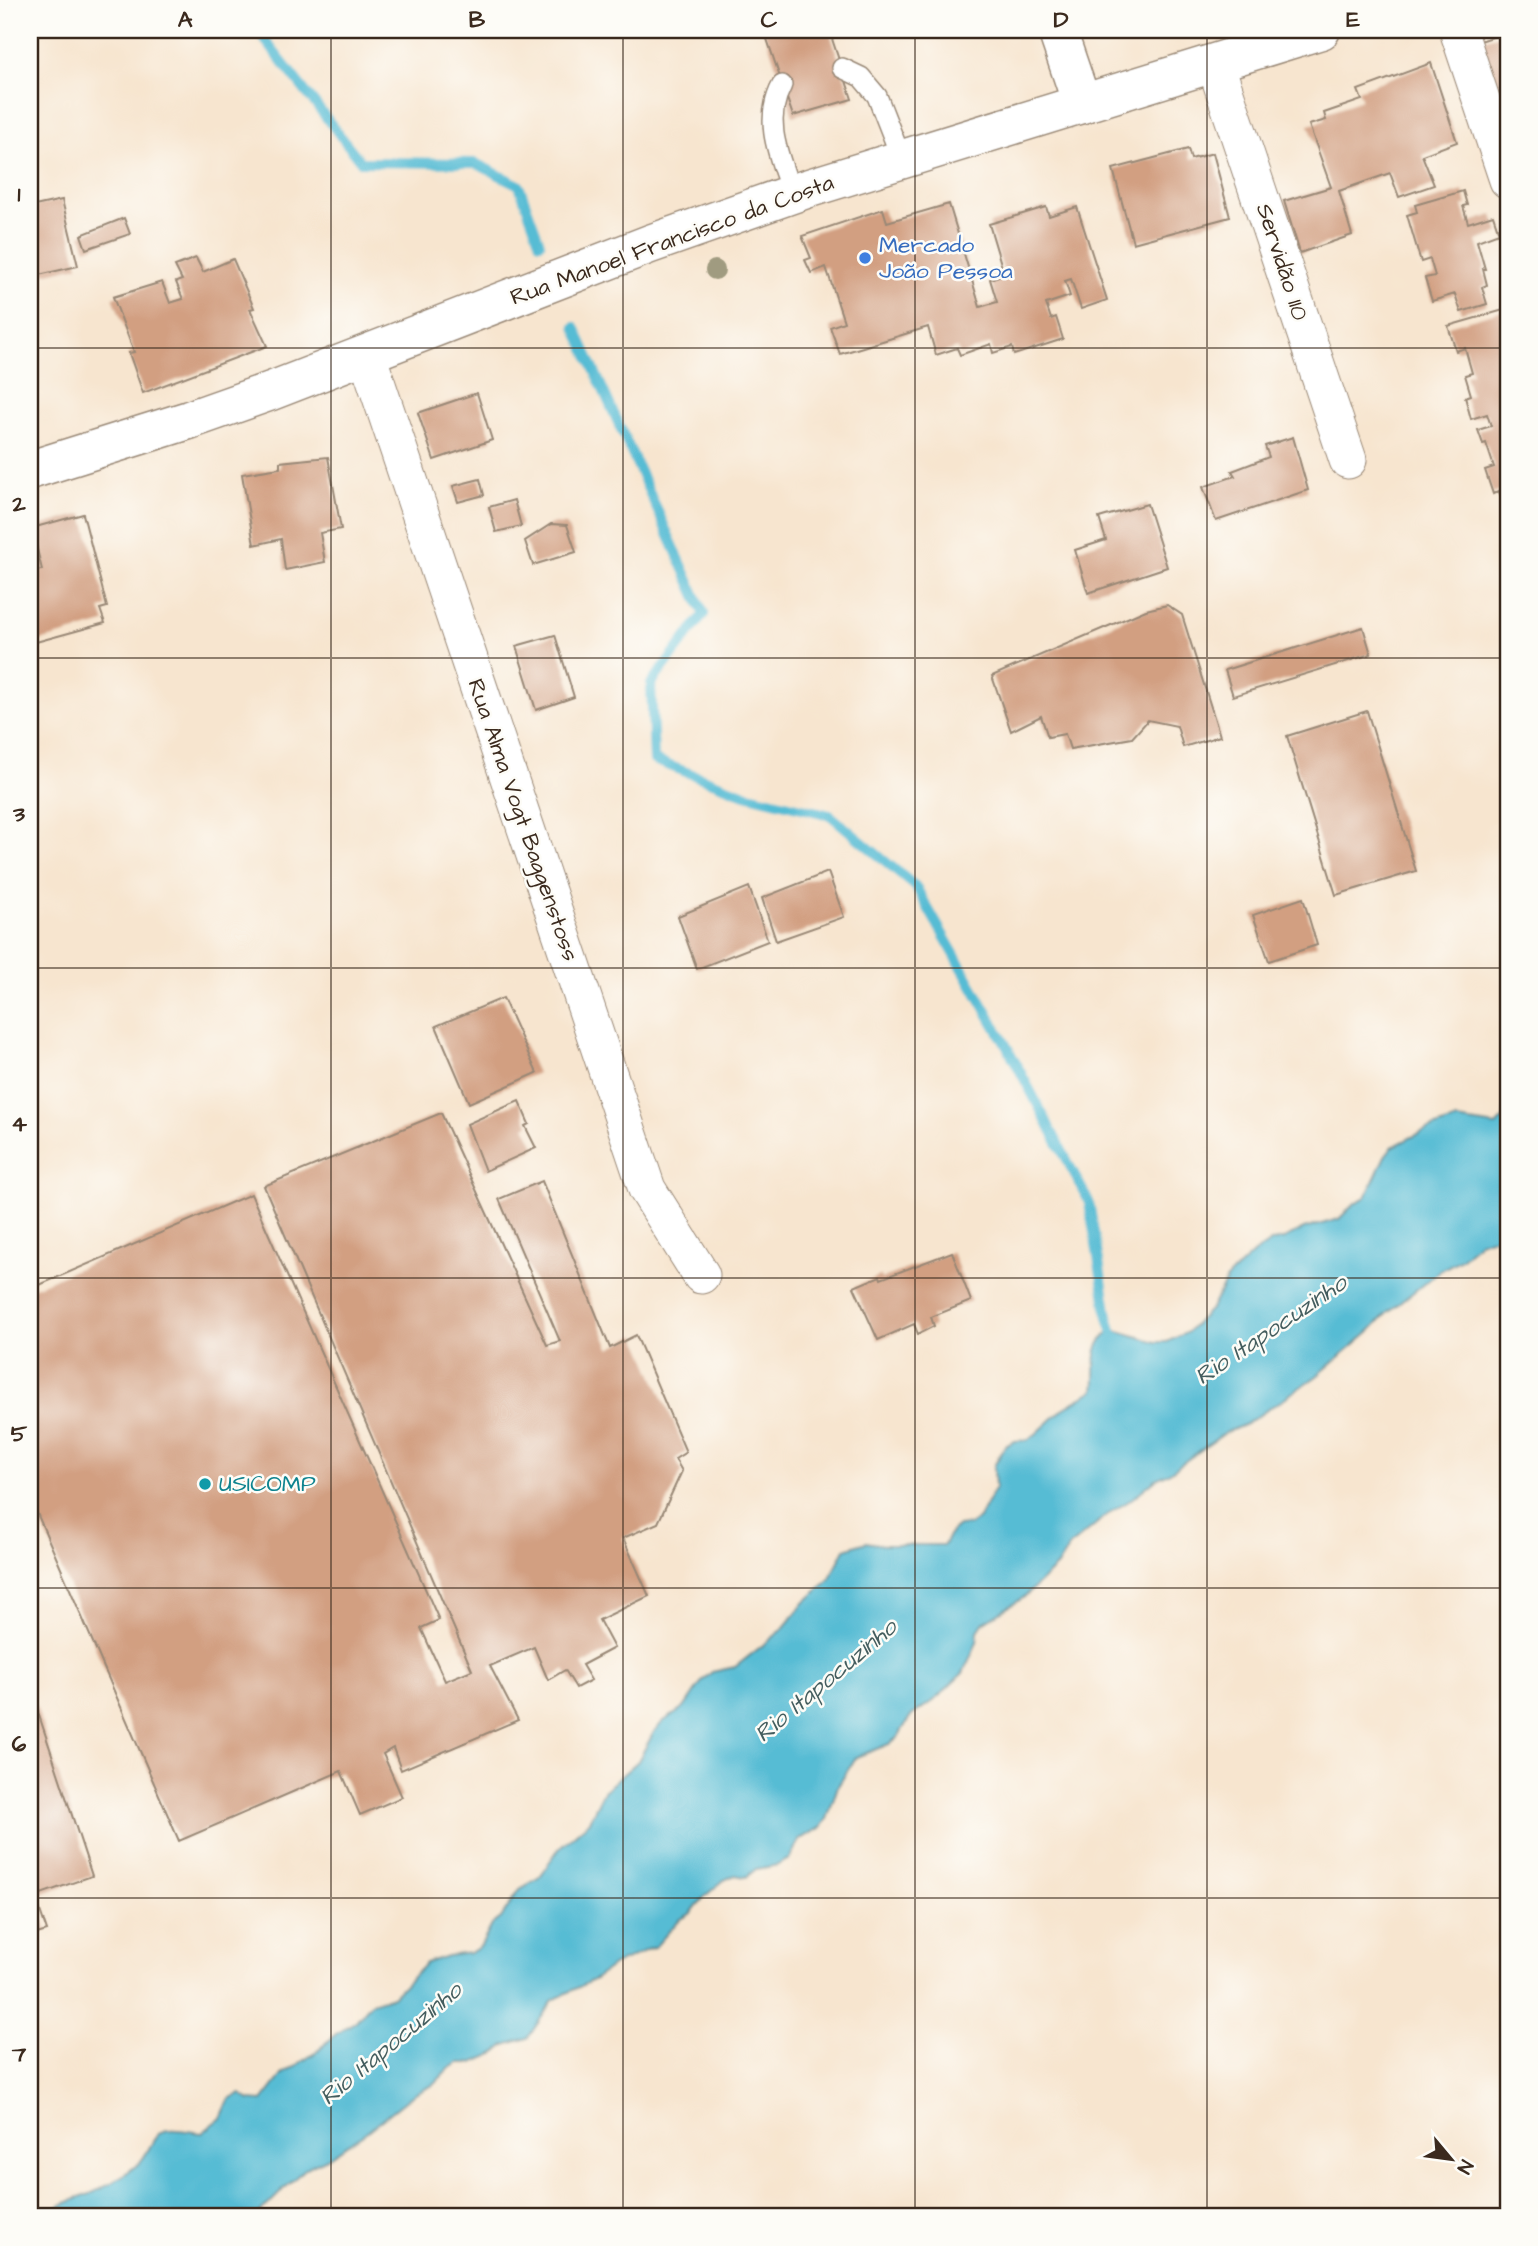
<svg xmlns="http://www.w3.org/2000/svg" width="1538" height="2246" viewBox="0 0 1538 2246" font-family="'Architects Daughter',sans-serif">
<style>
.water{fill:#56bcd4;stroke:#487379;stroke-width:2}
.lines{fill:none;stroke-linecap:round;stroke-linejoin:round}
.stream{stroke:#56bcd4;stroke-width:10}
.building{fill:#d29f81}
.lane-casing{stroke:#998876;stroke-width:22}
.street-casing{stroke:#998876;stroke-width:39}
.secondary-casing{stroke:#998876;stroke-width:41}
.lane{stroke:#fff;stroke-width:19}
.street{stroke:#fff;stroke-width:37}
.secondary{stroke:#fff;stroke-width:38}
.tree{fill:#a09b80}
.grid{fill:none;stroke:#3b2a1e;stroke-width:2;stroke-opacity:0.55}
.shop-dot{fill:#3f7fe0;stroke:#fdfcf7;stroke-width:2.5}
.culture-dot{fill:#0f9aa8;stroke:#fdfcf7;stroke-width:2.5}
.labels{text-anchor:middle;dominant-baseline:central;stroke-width:5;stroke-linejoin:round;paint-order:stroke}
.street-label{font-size:23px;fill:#3b2a1e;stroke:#fdfcf7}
.shop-label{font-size:23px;fill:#366cbe;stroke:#fdfcf7;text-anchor:start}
.culture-label{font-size:23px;fill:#0d838f;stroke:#fdfcf7;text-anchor:start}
.water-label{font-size:24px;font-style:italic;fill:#445d5e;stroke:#fdfcf7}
.neatline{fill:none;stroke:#3b2a1e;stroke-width:2.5}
.grid-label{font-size:23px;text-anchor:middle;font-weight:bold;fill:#3b2a1e}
</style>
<rect width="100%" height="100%" fill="#fdfcf7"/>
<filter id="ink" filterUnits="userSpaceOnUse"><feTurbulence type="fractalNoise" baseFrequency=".0143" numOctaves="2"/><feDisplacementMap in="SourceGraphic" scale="14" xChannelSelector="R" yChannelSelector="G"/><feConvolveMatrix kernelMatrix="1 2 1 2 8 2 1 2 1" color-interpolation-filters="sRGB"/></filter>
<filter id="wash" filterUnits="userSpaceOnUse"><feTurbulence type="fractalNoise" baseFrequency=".00686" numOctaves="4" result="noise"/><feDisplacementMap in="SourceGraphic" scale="28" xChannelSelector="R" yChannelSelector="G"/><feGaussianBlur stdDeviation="1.57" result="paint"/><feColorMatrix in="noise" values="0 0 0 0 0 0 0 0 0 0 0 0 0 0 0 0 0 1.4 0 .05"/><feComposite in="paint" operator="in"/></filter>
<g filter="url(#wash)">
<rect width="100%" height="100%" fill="#f7e5cf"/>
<!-- water -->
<path class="water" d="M1508,1080V1230L1503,1237L1490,1238L1479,1242L1461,1259L1441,1270L1387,1313L1371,1330L1317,1376L1246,1424L1225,1433L1167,1474L1156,1479L1129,1501L1109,1513L1070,1546L1057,1566L1023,1598L984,1622L978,1631L977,1642L963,1673L938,1697L910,1717L898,1737L889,1744L856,1757L838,1786L827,1819L820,1828L800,1839L789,1859L778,1865L756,1869L746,1877L735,1875L724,1880L705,1896L690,1914L679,1920L656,1946L614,1965L595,1979L553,2000L528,2038L505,2045L496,2053L473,2063H459L449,2069L433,2085L413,2095L366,2132L327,2158L305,2168L257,2216H47C59,2203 74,2201 90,2194C107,2187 123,2176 137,2165C149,2156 151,2136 164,2131C174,2127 191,2132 202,2133L221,2118L230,2098L241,2094L250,2100L262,2101L283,2074L318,2051L336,2034L356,2021L371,2003L393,1996L426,1963L447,1956L470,1953L481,1946L492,1925L501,1918L520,1889L539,1878L560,1847L588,1823L604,1791L638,1761L655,1730L664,1721L684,1708L703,1680L712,1672L735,1667L781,1631L803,1604L829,1580L845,1549L866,1542L884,1545H944L951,1532L958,1526L969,1525L979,1518L995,1488L994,1466L1005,1446L1015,1441L1027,1440L1036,1434L1063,1409L1094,1390C1098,1364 1088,1349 1112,1329L1156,1342H1167L1188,1332L1212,1307L1228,1277L1254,1253L1273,1241L1284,1239L1304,1229L1339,1219L1355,1203L1366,1197L1385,1156L1392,1147L1424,1131L1457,1120L1496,1126L1504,1118Z"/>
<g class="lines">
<!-- stream -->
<g class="stream">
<path d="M257,30L361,162L475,163L519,185L540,243"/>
<path d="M575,327L704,614L651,684L654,760L745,794L830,815L916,887L1010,1052L1089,1202L1108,1317L1115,1340"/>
</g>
</g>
<g id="blocks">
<!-- building -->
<g class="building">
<path d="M764,30H829L852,99L793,116Z"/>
<path d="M1508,32V151L1477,42Z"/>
<path d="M1431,63L1457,142L1422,155L1434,185L1399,197L1390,173L1339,191L1352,235L1300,253L1284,201L1331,187L1309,125L1326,120L1324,113L1362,100L1358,90Z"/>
<path d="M1188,149L1191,159L1213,153L1230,217L1133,243L1113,169Z"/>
<path d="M1463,191L1467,205L1463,206L1468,223L1493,215L1499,233L1477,241L1485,269H1483L1487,285L1482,287L1487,304L1461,312L1455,294L1432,301L1425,278L1435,276L1430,259L1421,262L1407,215L1417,212L1415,205Z"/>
<path d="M62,200L78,266L30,277V207Z"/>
<path d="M949,204L980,307L997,302L990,279L1004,274L989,224L1046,207L1049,216L1077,207L1107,300L1081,309L1071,279L1065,281L1070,296L1046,304L1051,319L1056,317L1063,339L1014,355L1012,347L993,353L991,344L960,355L957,348L936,355L928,327L840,354L830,327L844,322L826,267L811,273L805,260L811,258L802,236L883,209L887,222Z"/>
<path d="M124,218L130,234L86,249L81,235Z"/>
<path d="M196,258L203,272L233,259L254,308L250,309L267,346L143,393L129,353L134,352L113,297L162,282L170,303L183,299L176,282L182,280L175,266Z"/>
<path d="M1507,309L1508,463L1503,465L1504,469L1508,468V519L1499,491L1493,494L1485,470L1494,467L1486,443L1483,444L1478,430L1491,426L1487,414L1471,419L1465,397L1471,395L1465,375L1472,373L1465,348L1456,351L1448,326Z"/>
<path d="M477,393L492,440L434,460L418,413Z"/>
<path d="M1293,437L1308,490L1216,521L1203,487L1235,476L1232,471L1269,457L1265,446Z"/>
<path d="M328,457L341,529L320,533L325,562L285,570L281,539L254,545L242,474L280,468V462Z"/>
<path d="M480,479L484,495L458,502L453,486Z"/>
<path d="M514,500L521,526L496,532L489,507Z"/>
<path d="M1147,504L1167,567L1088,593L1075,550L1106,540L1099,518Z"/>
<path d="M83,514L107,607L100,609L105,623L36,642L30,621V572L42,570L32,528Z"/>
<path d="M551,524L567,525L576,552L533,565L525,541Z"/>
<path d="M1167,605L1182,615L1220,736L1183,747L1177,726L1148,720L1132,738L1070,749L1065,734L1048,737L1041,716L1011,731L992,676L1146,610Z"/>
<path d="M1363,627L1371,654L1233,696L1225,670Z"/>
<path d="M555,635L574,697L536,710L516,646Z"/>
<path d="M1367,711L1416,871L1336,895L1287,736Z"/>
<path d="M828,872L844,917L776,941L762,898Z"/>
<path d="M749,887L768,941L697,969L678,916Z"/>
<path d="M1303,898L1317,945L1269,961L1253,915Z"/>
<path d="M503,998L537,1073L469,1103L436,1026Z"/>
<path d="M519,1101L529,1124L525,1126L536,1148L485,1171L467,1124Z"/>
<path d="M441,1113L547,1345L560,1341L499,1199L542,1181L610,1348L636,1335L686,1452L675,1459L682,1471L658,1523L623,1538L649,1596L599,1620L614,1648L582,1665L591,1680L576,1688L565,1670L548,1680L534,1647L490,1666L518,1720L401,1770L393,1748L383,1754L402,1797L360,1815L341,1771L179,1841L30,1497V1289L251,1194L439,1620L421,1628L445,1681L472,1670L264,1186Z"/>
<path d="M952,1252L971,1301L931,1317L934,1326L918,1334L914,1324L878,1340L854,1287L880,1276L881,1279Z"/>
<path d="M30,1688L92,1876L35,1896L47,1931L30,1936Z"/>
</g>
</g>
</g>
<g filter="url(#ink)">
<use href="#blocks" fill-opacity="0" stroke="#998876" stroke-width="2"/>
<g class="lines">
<defs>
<g id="lane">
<path d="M842,68L861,77L877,96L902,160"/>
<path d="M782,85C762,122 780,158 792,194"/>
</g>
<g id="street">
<path d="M1458,30L1508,180"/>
<path d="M1215,63L1348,460"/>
<path d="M367,355L647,1189L701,1275"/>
</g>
<g id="secondary">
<path d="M1057,30L1082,104"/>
<path d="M30,470L189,420L271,391L650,244L806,189L1321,30"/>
</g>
</defs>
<!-- lane casing -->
<use href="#lane" class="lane-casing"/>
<!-- street casing -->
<use href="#street" class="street-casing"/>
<!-- secondary casing -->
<use href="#secondary" class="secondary-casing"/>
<!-- lane -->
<use href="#lane" class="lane"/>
<!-- street -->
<use href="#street" class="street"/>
<!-- secondary -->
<use href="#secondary" class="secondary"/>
</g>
<!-- trees -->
<circle class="tree" cx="715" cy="270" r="10"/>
</g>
<!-- grid -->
<path class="grid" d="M331,30V2216M623,30V2216M915,30V2216M1207,30V2216M30,348H1508M30,658H1508M30,968H1508M30,1278H1508M30,1588H1508M30,1898H1508"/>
<!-- markers -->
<circle class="shop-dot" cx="865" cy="258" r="7"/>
<circle class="culture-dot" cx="205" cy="1484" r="7"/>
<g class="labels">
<!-- street labels -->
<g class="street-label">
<text transform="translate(672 240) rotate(-20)">Rua Manoel Francisco da Costa</text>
<text transform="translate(1282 262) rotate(72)">Servidão 110</text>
<text transform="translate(523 820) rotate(71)">Rua Alma Vogt Baggenstoss</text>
</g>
<!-- shop labels -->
<g class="shop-label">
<text x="879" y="245">Mercado<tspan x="879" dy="26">João Pessoa</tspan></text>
</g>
<!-- culture labels -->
<g class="culture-label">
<text x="219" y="1484">USICOMP</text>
</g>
<!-- water labels -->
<g class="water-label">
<text transform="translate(1271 1330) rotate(-34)">Rio Itapocuzinho</text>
<text transform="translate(826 1681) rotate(-40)">Rio Itapocuzinho</text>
<text transform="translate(391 2044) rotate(-40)">Rio Itapocuzinho</text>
</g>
</g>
<!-- margin -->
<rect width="1538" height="2246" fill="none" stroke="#fdfcf7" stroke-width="77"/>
<!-- north arrow -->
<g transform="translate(1451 2159) rotate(119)" stroke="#fdfcf7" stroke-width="5" paint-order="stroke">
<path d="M0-5L12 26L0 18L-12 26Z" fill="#3b2a1e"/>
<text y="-10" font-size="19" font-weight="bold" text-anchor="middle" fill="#3b2a1e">N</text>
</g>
<rect x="38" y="38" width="1462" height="2170" class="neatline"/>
<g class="grid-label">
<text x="185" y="27">A</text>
<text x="477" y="27">B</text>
<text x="769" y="27">C</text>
<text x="1061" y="27">D</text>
<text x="1353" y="27">E</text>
<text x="19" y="201">1</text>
<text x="19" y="511">2</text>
<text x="19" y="821">3</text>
<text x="19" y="1131">4</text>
<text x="19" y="1441">5</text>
<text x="19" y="1751">6</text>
<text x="19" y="2061">7</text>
</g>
</svg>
